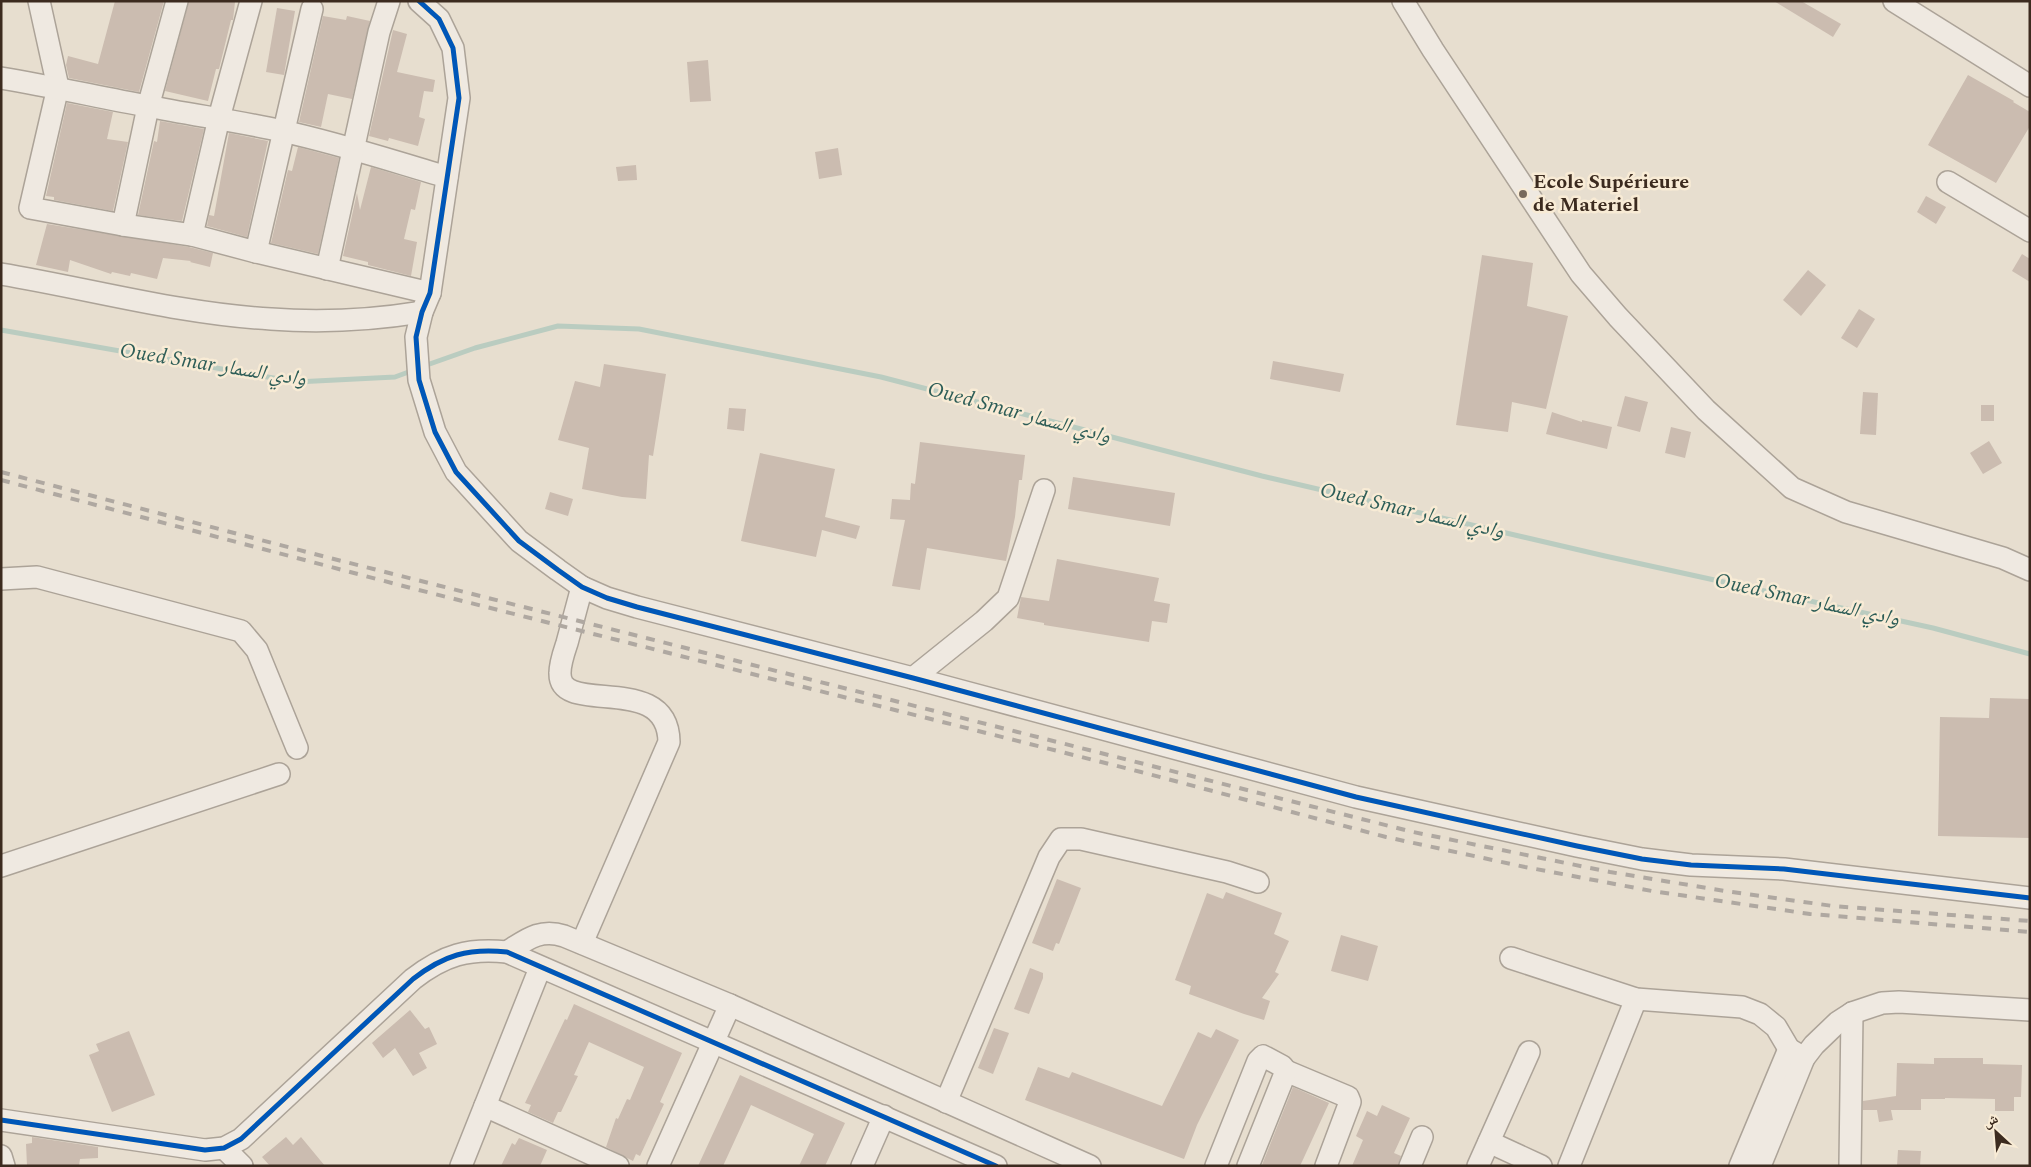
<svg xmlns="http://www.w3.org/2000/svg" width="2031" height="1167" viewBox="0 0 2031 1167" font-family="Spectral,'Noto Naskh Arabic',serif">
<style>
.lines{fill:none;stroke-linecap:round;stroke-linejoin:round}
.stream{stroke:#baccc0;stroke-width:5}
.building{fill:#cbbcb0}
.minor-casing{stroke:#aca398;stroke-width:24}
.minor{stroke:#efe9e1;stroke-width:21}
.rail{stroke:#afa8a1;stroke-width:4;stroke-dasharray:9 9;stroke-linecap:butt}
.cycleway-casing{stroke:#f8ebd5;stroke-width:8}
.cycleway{stroke:#0057b8;stroke-width:5}
.poi-dot{fill:#786a5d;stroke:#f8ebd5;stroke-width:2}
.labels{text-anchor:middle;dominant-baseline:central;stroke-width:5;stroke-linejoin:round;paint-order:stroke}
.poi-label{font-size:20px;font-weight:bold;fill:#3c2b1f;stroke:#f8ebd5;text-anchor:start}
.water-label{font-size:21px;font-style:italic;fill:#2d5d57;stroke:#f8ebd5}
</style>
<rect width="100%" height="100%" fill="#e7decf"/>
<g class="lines">
<!-- stream -->
<g class="stream">
<path d="M1,330L296,382L395,377L414,370"/>
<path d="M424,366L475,348L558,326L639,329L881,377L1262,476L1605,556L1933,628L2030,654"/>
</g>
</g>
<!-- building -->
<g class="building">
<path d="M115,1H164L139,92L69,78L66,65L68,56L98,64Z"/>
<path d="M189,1L235,2L233,20H231L219,69H216L208,101L165,91Z"/>
<path d="M1774,1H1801L1841,24L1833,37Z"/>
<path d="M277,8L295,11L284,75L266,72Z"/>
<path d="M323,16L346,20L347,16L370,21L352,99L328,94L321,127L299,122Z"/>
<path d="M393,30L407,34L397,72L435,80L433,92L424,91L419,117L425,119L418,146L389,138L388,141L369,136Z"/>
<path d="M708,60L711,101L690,102L687,62Z"/>
<path d="M1968,75L2014,101L2013,102L2030,112V126L1996,183L1928,145Z"/>
<path d="M67,103L113,112L107,139L128,142L113,211L54,200V197L46,196Z"/>
<path d="M160,121L204,129L182,221L138,215L154,141L157,142Z"/>
<path d="M229,133L268,141L247,237L207,226L209,215L214,216Z"/>
<path d="M298,147L339,158L318,254L271,243L288,170L292,171Z"/>
<path d="M838,148L842,175L819,179L815,152Z"/>
<path d="M636,165L637,180L618,181L616,167Z"/>
<path d="M371,167L421,182L415,210L411,209L404,239L417,242L411,276L368,265V262L343,256L357,193L360,210Z"/>
<path d="M1926,196L1946,207L1936,224L1917,212Z"/>
<path d="M47,224L189,247L213,253L210,267L190,262L191,261L163,258L157,279L131,273L130,276L112,272L111,274L70,260L68,272L36,265Z"/>
<path d="M2022,254L2030,259V282L2012,271Z"/>
<path d="M1482,255L1533,263L1527,306L1568,316L1546,409L1512,402L1508,432L1456,425Z"/>
<path d="M1808,270L1826,285L1801,316L1783,300Z"/>
<path d="M1859,309L1875,319L1857,348L1841,338Z"/>
<path d="M1273,361L1344,374L1340,392L1270,379Z"/>
<path d="M604,364L666,374L653,456L649,455L646,499L622,497L582,489L589,448L558,440L575,381L600,387Z"/>
<path d="M1863,392L1878,393L1876,435L1860,434Z"/>
<path d="M1625,396L1648,402L1640,432L1617,426Z"/>
<rect x="1981" y="405" width="13" height="16"/>
<path d="M729,408L746,409L744,431L727,429Z"/>
<path d="M1552,412L1582,422V420L1612,427L1607,449L1546,434Z"/>
<path d="M1671,427L1691,432L1685,458L1665,453Z"/>
<path d="M1989,441L2002,463L1983,474L1970,453Z"/>
<path d="M920,442L1025,455L1022,480H1019L1015,517L1006,561L927,548L920,590L892,586L905,520L890,519L892,499L910,500L911,483L915,484Z"/>
<path d="M760,453L835,469L825,517L860,526L856,539L822,530L816,557L741,541Z"/>
<path d="M1073,477L1175,493L1170,526L1068,509Z"/>
<path d="M550,492L573,499L568,516L545,509Z"/>
<path d="M1057,559L1159,578L1154,601L1170,604L1167,623L1152,621L1149,642L1044,625V623L1017,618L1021,597L1049,601Z"/>
<path d="M1990,698L2030,699V838L1938,836L1940,717L1989,718Z"/>
<path d="M1057,879L1081,888L1059,944L1056,943L1053,951L1032,943Z"/>
<path d="M1226,892L1282,913L1274,934L1289,941L1275,972L1279,974L1262,998L1270,1001L1264,1020L1244,1014L1189,994L1191,986L1175,980L1207,893L1223,899Z"/>
<path d="M1341,935L1378,946L1368,981L1331,971Z"/>
<path d="M1030,968L1043,973V978L1029,1014L1014,1009Z"/>
<path d="M574,1004L682,1053L660,1102L664,1104L640,1156L636,1154L633,1161L606,1147L616,1118L618,1119L627,1099L630,1100L644,1067L589,1042L574,1075L578,1076L561,1112H558L553,1123L528,1112L531,1105L525,1103L565,1019L567,1020Z"/>
<path d="M410,1010L425,1029L429,1027L437,1044L419,1053L427,1068L413,1076L395,1048L383,1058L372,1043Z"/>
<path d="M994,1028L1009,1033L993,1074L978,1068Z"/>
<path d="M1216,1029L1239,1040L1197,1125L1184,1159L1025,1100L1038,1067L1069,1078L1072,1072L1162,1106L1198,1032L1211,1038Z"/>
<path d="M129,1031L155,1095L112,1112L89,1055L99,1051L96,1044Z"/>
<path d="M1934,1058H1983V1064L2022,1065L2021,1097H2014V1111H1995V1099L1945,1098V1099H1921V1110H1891L1893,1120L1879,1122L1877,1110H1863V1101L1896,1096L1897,1063L1934,1064Z"/>
<path d="M740,1075L845,1123L825,1166H799L814,1134L751,1105L723,1166H698Z"/>
<path d="M1293,1087L1329,1103L1300,1166H1264L1262,1165Z"/>
<path d="M1382,1105L1410,1118L1394,1153L1401,1156L1398,1166H1352L1363,1140L1356,1136L1367,1111L1377,1116Z"/>
<path d="M32,1137L98,1147V1158L80,1159L79,1166H27L26,1144L32,1143Z"/>
<path d="M286,1137L293,1145L301,1137L325,1166H270L262,1157Z"/>
<path d="M519,1138L547,1150L540,1166H501L512,1143L515,1145Z"/>
<path d="M1898,1150L1921,1151L1920,1166H1897Z"/>
</g>
<g class="lines">
<defs>
<g id="minor">
<path d="M39,1L58,87L30,208L123,225L192,235L256,252L430,293"/>
<path d="M419,1L439,19L453,48L459,98L430,293L422,312L416,337L419,380L435,432L456,472L519,541L558,570L582,587L607,598L637,607L913,678L1356,797L1577,846L1642,859L1691,865L1784,869L2030,898"/>
<path d="M1403,1L1433,50L1581,274L1618,317L1706,410L1792,488L1846,512L2003,558L2030,570"/>
<path d="M1894,1L2030,86"/>
<path d="M1,78C50,86 98,97 147,106C192,115 237,121 282,131C338,143 392,161 447,177"/>
<path d="M1948,182L2030,231"/>
<path d="M123,225L148,107L177,1"/>
<path d="M192,235L219,118L251,1"/>
<path d="M256,252L312,9"/>
<path d="M327,269L379,32L389,1"/>
<path d="M1,274C91,289 180,314 271,319C321,323 372,320 422,312"/>
<path d="M1,579L37,577L241,631L257,650L297,748"/>
<path d="M913,678L984,621L1008,598L1044,490"/>
<path d="M1,866L279,774"/>
<path d="M582,943L669,742C668,670 559,718 560,673C560,663 564,652 567,643C572,624 577,605 582,587"/>
<path d="M507,952C526,940 540,928 564,936L730,1005L1090,1166"/>
<path d="M1511,958L1636,999L1742,1007L1760,1014L1776,1027L1789,1049L1804,1058"/>
<path d="M1286,1071L1348,1097L1350,1102L1326,1166"/>
<path d="M946,1102L1049,857L1061,839H1081L1227,872L1258,882"/>
<path d="M485,1106L618,1166"/>
<path d="M1,1120L205,1150L224,1148L241,1139L413,979C444,955 468,948 507,952L996,1166"/>
<path d="M1489,1142L1541,1166"/>
<path d="M224,1148L242,1166"/>
<path d="M1,1156L4,1166"/>
<path d="M461,1166L540,968"/>
<path d="M658,1166L730,1005"/>
<path d="M862,1166L884,1116"/>
<path d="M1216,1166L1258,1061L1263,1056L1282,1066L1286,1071L1248,1166"/>
<path d="M1410,1166L1422,1137"/>
<path d="M1478,1166L1529,1052"/>
<path d="M1569,1166L1636,999"/>
<path d="M1740,1166L1789,1049"/>
<path d="M1760,1166L1804,1058L1814,1045L1838,1022L1852,1013L1882,1003L1899,1002L2030,1010"/>
<path d="M1850,1166L1852,1013"/>
</g>
</defs>
<!-- minor casing -->
<use href="#minor" class="minor-casing"/>
<!-- minor -->
<use href="#minor" class="minor"/>
<!-- rail -->
<g class="rail">
<path d="M1,472L326,557L1413,832L1610,872L1725,891L1833,906L2030,921"/>
<path d="M1,480L407,587L1141,772L1386,837L1525,867L1652,891L1810,914L2030,932"/>
</g>
<defs>
<g id="cycleway">
<path d="M419,1L439,19L453,48L459,98L430,293L422,312L416,337L419,380L435,432L456,472L519,541L558,570L582,587L607,598L637,607L913,678L1356,797L1577,846L1642,859L1691,865L1784,869L2030,898"/>
<path d="M1,1120L205,1150L224,1148L241,1139L413,979C444,955 468,948 507,952L996,1166"/>
</g>
</defs>
<!-- cycleway casing -->
<use href="#cycleway" class="cycleway-casing"/>
<!-- cycleway -->
<use href="#cycleway" class="cycleway"/>
</g>
<!-- markers -->
<circle class="poi-dot" cx="1523" cy="194" r="5"/>
<g class="labels">
<!-- poi labels -->
<g class="poi-label">
<text x="1533" y="182">Ecole Supérieure<tspan x="1533" dy="23">de Materiel</tspan></text>
</g>
<!-- water labels -->
<g class="water-label">
<text transform="translate(213 365) rotate(9)">Oued Smar وادي السمار</text>
<text transform="translate(1019 413) rotate(15)">Oued Smar وادي السمار</text>
<text transform="translate(1412 511) rotate(13)">Oued Smar وادي السمار</text>
<text transform="translate(1807 600) rotate(12)">Oued Smar وادي السمار</text>
</g>
</g>
<!-- border -->
<rect width="2031" height="1167" fill="none" stroke="#3c2b1f" stroke-width="5"/>
<!-- north arrow -->
<g transform="translate(1996 1132) rotate(334)" stroke="#f8ebd5" stroke-width="4" paint-order="stroke">
<path d="M0-4L9 19L0 12L-9 19Z" fill="#3c2b1f"/>
<text y="-8" font-size="14" font-weight="bold" text-anchor="middle" fill="#3c2b1f">ش</text>
</g>
</svg>
